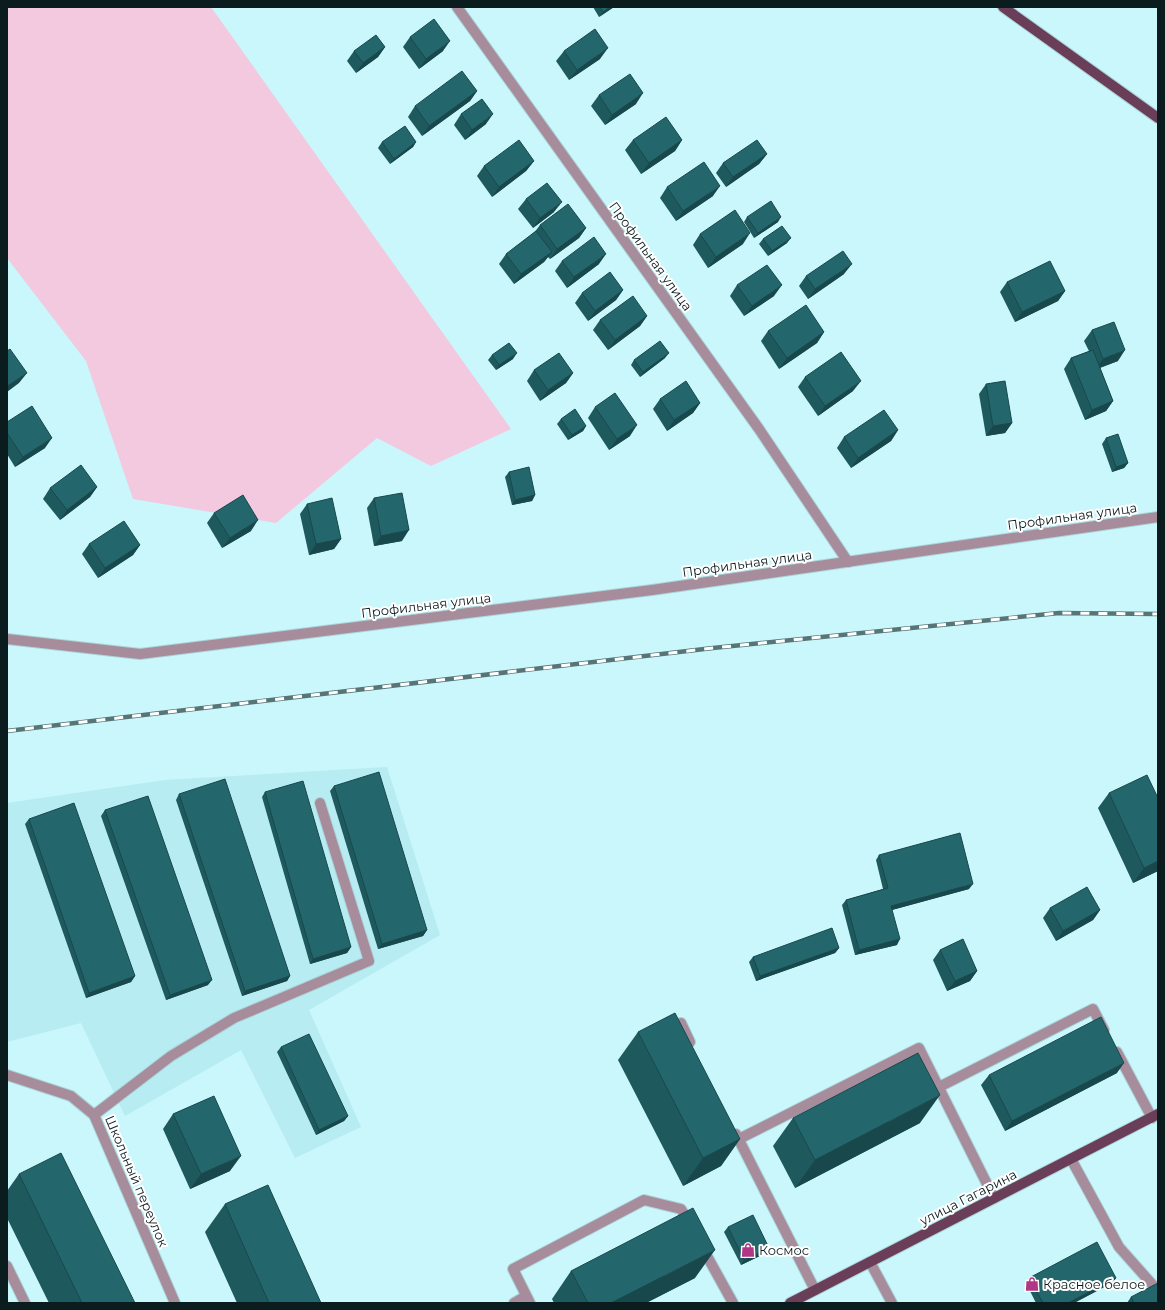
<svg xmlns="http://www.w3.org/2000/svg" width="1165" height="1310" viewBox="0 0 1165 1310" font-family="Montserrat,sans-serif">
<style>
.built{fill:#b6ecf2}
.green{fill:#f2c9df}
.lines{fill:none;stroke-linecap:round;stroke-linejoin:round}
.minor-casing{stroke:#abd4d8;stroke-width:12}
.major-casing{stroke:#abd4d8;stroke-width:12}
.minor{stroke:#a78c9b;stroke-width:10}
.major{stroke:#6a3e58;stroke-width:10}
.rail-casing{stroke:#577477;stroke-width:4.5}
.rail{stroke:#fff;stroke-width:3;stroke-dasharray:9;stroke-linecap:butt}
.wall{fill:#1e595e}
.shaded-wall{fill:#18484c}
.building{fill:#23676d;stroke:#18484c}
.labels{text-anchor:middle;dominant-baseline:central;stroke-width:4;stroke-linejoin:round;paint-order:stroke}
.street-label{font-size:13px;fill:#0b1c1e;stroke:#fff}
.poi-label{font-size:13px;fill:#0b1c1e;stroke:#fff;text-anchor:start}
</style>
<rect width="100%" height="100%" fill="#c9f7fb"/>
<!-- built -->
<path class="built" d="M387,767L440,935L309,1010L361,1127L295,1158L241,1050L125,1116L81,1023L7,1042V803L165,780Z"/>
<!-- green -->
<path class="green" d="M7,7H211L511,429L431,466L377,438L276,523L133,499L86,361L7,258Z"/>
<g class="lines">
<defs>
<g id="minor">
<path d="M457,7L759,429L848,562"/>
<path d="M7,639L140,654L652,590L1158,517"/>
<path d="M681,1023L690,1042"/>
<path d="M1117,1052L1152,1118"/>
<path d="M7,1075L71,1096L94,1115L175,1303"/>
<path d="M939,1087L1093,1009L1104,1030"/>
<path d="M94,1115L171,1056L234,1018L369,961L320,803"/>
<path d="M736,1134L815,1290"/>
<path d="M739,1139L919,1048L994,1198"/>
<path d="M1071,1159L1119,1247L1158,1291"/>
<path d="M702,1247L733,1303"/>
<path d="M870,1262L892,1303"/>
<path d="M7,1266L25,1303"/>
<path d="M514,1303L526,1296"/>
<path d="M530,1303L513,1269L644,1200L681,1209L690,1224"/>
</g>
<g id="major">
<path d="M1003,7L1158,118"/>
<path d="M790,1303L1158,1114"/>
</g>
</defs>
<!-- minor casing -->
<use href="#minor" class="minor-casing"/>
<!-- major casing -->
<use href="#major" class="major-casing"/>
<!-- minor -->
<use href="#minor" class="minor"/>
<!-- major -->
<use href="#major" class="major"/>
<defs>
<path id="rail" d="M7,731L713,648L1059,613L1158,614"/>
</defs>
<!-- rail casing -->
<use href="#rail" class="rail-casing"/>
<!-- rail -->
<use href="#rail" class="rail"/>
</g>
<!-- wall -->
<g class="wall">
<path d="M593,7H614L599,17Z"/>
<path d="M410,37L443,51L419,69L403,47Z"/>
<path d="M385,47L378,57L356,73L347,61L354,51Z"/>
<path d="M564,51L600,59L569,80L556,61Z"/>
<path d="M477,91L470,101L422,136L408,117L415,106Z"/>
<path d="M599,95L636,104L605,125L591,106Z"/>
<path d="M461,114L486,124L465,140L454,125Z"/>
<path d="M633,140H682L675,151L641,174L625,150Z"/>
<path d="M382,142H416L413,147L390,164L378,148Z"/>
<path d="M767,154L759,164L726,187L716,173L723,163Z"/>
<path d="M534,161L526,171L492,197L477,176L484,166Z"/>
<path d="M667,187L713,196L676,221L660,198Z"/>
<path d="M526,199L554,212L533,228L518,209Z"/>
<path d="M747,217L778,222L754,238L744,222Z"/>
<path d="M540,225L586,228L579,238L550,259L548,257L544,262L514,284L499,264L506,254L534,233Z"/>
<path d="M700,234L743,244L708,268L693,245Z"/>
<path d="M763,239L787,243L768,256L759,244Z"/>
<path d="M562,261L599,264L567,288L555,271Z"/>
<path d="M844,274L808,299L799,286L806,276Z"/>
<path d="M1007,282L1065,291L1058,301L1015,322L1000,292Z"/>
<path d="M737,285L774,296L744,316L730,296Z"/>
<path d="M623,290L616,300L588,321L575,303L582,293Z"/>
<path d="M647,316L640,326L608,350L593,330L600,320Z"/>
<path d="M1092,330L1118,361L1100,368L1113,401L1106,411L1085,420L1064,369L1071,358L1089,351L1084,341Z"/>
<path d="M768,331L824,332L817,343L779,369L761,341Z"/>
<path d="M492,355L513,359L496,370L488,360Z"/>
<path d="M665,358L640,377L631,365L634,360Z"/>
<path d="M534,370L573,373L566,383L540,401L527,381Z"/>
<path d="M805,377L853,391L818,416L798,387Z"/>
<path d="M986,384L1012,423L1005,433L986,436L979,394Z"/>
<path d="M660,399L700,403L693,413L667,431L653,409Z"/>
<path d="M595,407L630,436L609,450L588,418Z"/>
<path d="M561,419L586,426L583,431L568,440L557,424Z"/>
<path d="M7,422L45,448L15,467L7,454Z"/>
<path d="M898,430L891,441L851,468L837,448L844,437Z"/>
<path d="M1106,438L1128,463L1124,468L1112,472L1102,444Z"/>
<path d="M509,472L535,495L532,501L512,505L505,477Z"/>
<path d="M97,487L90,497L60,520L43,499L50,488Z"/>
<path d="M374,498L402,541L374,546L367,508Z"/>
<path d="M307,504L341,539L334,549L309,555L300,514Z"/>
<path d="M214,513L251,531L222,548L207,523Z"/>
<path d="M89,544L140,545L133,555L98,578L82,554Z"/>
<path d="M334,786L427,930L423,936L378,949L330,791Z"/>
<path d="M265,792L351,947L347,953L310,964L262,797Z"/>
<path d="M1109,793L1158,798V871L1133,883L1098,808Z"/>
<path d="M179,794L290,976L287,981L242,996L176,800Z"/>
<path d="M105,810L208,985L166,1000L101,816Z"/>
<path d="M29,819L135,976L131,982L86,998L25,824Z"/>
<path d="M879,855L969,889L892,910L897,945L855,955L842,905L846,900L883,889L876,860Z"/>
<path d="M1050,908L1100,910L1093,920L1056,941L1043,918Z"/>
<path d="M839,948L835,953L756,981L749,962L753,957Z"/>
<path d="M940,950L977,971L970,981L947,991L933,960Z"/>
<path d="M638,1032L740,1139L721,1166L683,1186L618,1060Z"/>
<path d="M281,1047L348,1116L344,1121L316,1135L277,1052Z"/>
<path d="M1117,1073L1005,1131L981,1085L989,1075Z"/>
<path d="M173,1114L230,1171L190,1189L163,1129Z"/>
<path d="M793,1118L920,1123L795,1188L773,1146Z"/>
<path d="M19,1174L135,1303H49L7,1218V1191Z"/>
<path d="M225,1204L321,1303H237L205,1232Z"/>
<path d="M728,1227L769,1248L766,1253L741,1265L724,1232Z"/>
<path d="M571,1271L695,1278L646,1303H554L552,1299Z"/>
<path d="M1029,1278H1116L1112,1283L1074,1303H1036L1026,1283Z"/>
<path d="M1131,1297L1158,1303H1127Z"/>
</g>
<!-- shaded-wall -->
<g class="shaded-wall">
<path d="M610,7H614L599,17L603,12Z"/>
<path d="M450,41L443,51L419,69L426,59Z"/>
<path d="M385,47L378,57L356,73L363,63Z"/>
<path d="M608,48L600,59L569,80L577,70Z"/>
<path d="M477,91L470,101L422,136L429,126Z"/>
<path d="M643,93L636,104L605,125L612,115Z"/>
<path d="M493,114L486,124L465,140L472,130Z"/>
<path d="M682,140L675,151L641,174L649,163Z"/>
<path d="M416,142L413,147L390,164L394,159Z"/>
<path d="M767,154L759,164L726,187L733,177Z"/>
<path d="M534,161L526,171L492,197L499,187Z"/>
<path d="M720,186L713,196L676,221L683,211Z"/>
<path d="M562,202L554,212L533,228L540,218Z"/>
<path d="M781,217L778,222L754,238L758,233Z"/>
<path d="M586,228L579,238L550,259L557,249Z"/>
<path d="M750,233L743,244L708,268L716,257Z"/>
<path d="M791,238L787,243L768,256L772,251Z"/>
<path d="M552,252L544,262L514,284L521,274Z"/>
<path d="M606,254L599,264L567,288L574,277Z"/>
<path d="M852,264L844,274L808,299L815,289Z"/>
<path d="M782,285L774,296L744,316L752,306Z"/>
<path d="M623,290L616,300L588,321L595,311Z"/>
<path d="M1065,291L1058,301L1015,322L1022,312Z"/>
<path d="M647,316L640,326L608,350L615,340Z"/>
<path d="M824,332L817,343L779,369L787,358Z"/>
<path d="M1125,350L1118,361L1096,369L1103,359Z"/>
<path d="M517,353L513,359L496,370L499,365Z"/>
<path d="M669,353L665,358L640,377L643,372Z"/>
<path d="M27,373L19,383L7,392V386Z"/>
<path d="M573,373L566,383L540,401L548,390Z"/>
<path d="M861,381L853,391L818,416L825,406Z"/>
<path d="M1113,401L1106,411L1085,420L1092,410Z"/>
<path d="M700,403L693,413L667,431L674,420Z"/>
<path d="M1012,423L1005,433L986,436L993,426Z"/>
<path d="M637,425L630,436L609,450L617,439Z"/>
<path d="M586,426L583,431L568,440L572,435Z"/>
<path d="M898,430L891,441L851,468L858,458Z"/>
<path d="M52,438L45,448L15,467L23,457Z"/>
<path d="M1128,463L1124,468L1112,472L1116,467Z"/>
<path d="M97,487L90,497L60,520L67,510Z"/>
<path d="M535,495L532,501L512,505L515,500Z"/>
<path d="M258,520L251,531L222,548L230,538Z"/>
<path d="M409,530L402,541L374,546L381,536Z"/>
<path d="M341,539L334,549L309,555L316,544Z"/>
<path d="M140,545L133,555L98,578L105,568Z"/>
<path d="M1158,861V871L1133,883L1144,868Z"/>
<path d="M973,884L969,889L888,911L891,906Z"/>
<path d="M1100,910L1093,920L1056,941L1063,931Z"/>
<path d="M427,930L423,936L378,949L382,944Z"/>
<path d="M900,939L897,945L855,955L859,950Z"/>
<path d="M351,947L347,953L310,964L313,959Z"/>
<path d="M839,948L835,953L756,981L760,976Z"/>
<path d="M977,971L970,981L947,991L955,981Z"/>
<path d="M135,976L131,982L86,998L89,993Z"/>
<path d="M290,976L287,981L242,996L245,991Z"/>
<path d="M212,980L208,985L166,1000L170,995Z"/>
<path d="M1124,1063L1117,1073L1005,1131L1012,1121Z"/>
<path d="M940,1095L920,1123L795,1188L815,1160Z"/>
<path d="M348,1116L344,1121L316,1135L319,1130Z"/>
<path d="M740,1139L721,1166L683,1186L703,1158Z"/>
<path d="M241,1156L230,1171L190,1189L201,1174Z"/>
<path d="M769,1248L766,1253L741,1265L744,1260Z"/>
<path d="M715,1250L695,1278L646,1303H611Z"/>
<path d="M1116,1278L1112,1283L1074,1303H1068Z"/>
</g>
<!-- building -->
<g class="building">
<path d="M600,7H610L603,12Z"/>
<path d="M434,19L450,41L426,59L410,37Z"/>
<path d="M595,29L608,48L577,70L564,51Z"/>
<path d="M376,35L385,47L363,63L354,51Z"/>
<path d="M462,71L477,91L429,126L415,106Z"/>
<path d="M630,74L643,93L612,115L599,95Z"/>
<path d="M482,99L493,114L472,130L461,114Z"/>
<path d="M666,117L682,140L649,163L633,140Z"/>
<path d="M405,126L416,142L394,159L382,142Z"/>
<path d="M519,140L534,161L499,187L484,166Z"/>
<path d="M757,140L767,154L733,177L723,163Z"/>
<path d="M704,162L720,186L683,211L667,187Z"/>
<path d="M547,183L562,202L540,218L526,199Z"/>
<path d="M771,201L781,217L758,233L747,217Z"/>
<path d="M568,204L586,228L557,249L540,225Z"/>
<path d="M735,210L750,233L716,257L700,234Z"/>
<path d="M782,226L791,238L772,251L763,239Z"/>
<path d="M536,231L552,252L521,274L506,254Z"/>
<path d="M594,237L606,254L574,277L562,261Z"/>
<path d="M843,251L852,264L815,289L806,276Z"/>
<path d="M1050,261L1065,291L1022,312L1007,282Z"/>
<path d="M767,265L782,285L752,306L737,285Z"/>
<path d="M610,272L623,290L595,311L582,293Z"/>
<path d="M633,296L647,316L615,340L600,320Z"/>
<path d="M806,305L824,332L787,358L768,331Z"/>
<path d="M1114,322L1125,350L1103,359L1092,330Z"/>
<path d="M660,341L669,353L643,372L634,360Z"/>
<path d="M509,343L517,353L499,365L492,355Z"/>
<path d="M10,349L27,373L7,386V351Z"/>
<path d="M1093,350L1113,401L1092,410L1071,358Z"/>
<path d="M841,352L861,381L825,406L805,377Z"/>
<path d="M559,353L573,373L548,390L534,370Z"/>
<path d="M686,381L700,403L674,420L660,399Z"/>
<path d="M1005,381L1012,423L993,426L986,384Z"/>
<path d="M615,393L637,425L617,439L595,407Z"/>
<path d="M32,406L52,438L23,457L7,433V422Z"/>
<path d="M575,409L586,426L572,435L561,419Z"/>
<path d="M884,410L898,430L858,458L844,437Z"/>
<path d="M1118,434L1128,463L1116,467L1106,438Z"/>
<path d="M81,465L97,487L67,510L50,488Z"/>
<path d="M529,467L535,495L515,500L509,472Z"/>
<path d="M402,493L409,530L381,536L374,498Z"/>
<path d="M243,495L258,520L230,538L214,513Z"/>
<path d="M332,498L341,539L316,544L307,504Z"/>
<path d="M124,521L140,545L105,568L89,544Z"/>
<path d="M379,772L427,930L382,944L334,786Z"/>
<path d="M1147,775L1158,798V861L1144,868L1109,793Z"/>
<path d="M225,779L290,976L245,991L179,794Z"/>
<path d="M303,781L351,947L313,959L265,792Z"/>
<path d="M148,796L212,980L170,995L105,810Z"/>
<path d="M74,803L135,976L89,993L29,819Z"/>
<path d="M960,833L973,884L891,906L900,939L859,950L846,900L888,888L879,855Z"/>
<path d="M1087,887L1100,910L1063,931L1050,908Z"/>
<path d="M832,928L839,948L760,976L753,957Z"/>
<path d="M963,939L977,971L955,981L940,950Z"/>
<path d="M675,1013L740,1139L703,1158L638,1032Z"/>
<path d="M1101,1017L1124,1063L1012,1121L989,1075Z"/>
<path d="M309,1034L348,1116L319,1130L281,1047Z"/>
<path d="M918,1053L940,1095L815,1160L793,1118Z"/>
<path d="M214,1096L241,1156L201,1174L173,1114Z"/>
<path d="M61,1153L135,1303H82L19,1174Z"/>
<path d="M268,1185L321,1303H269L225,1204Z"/>
<path d="M693,1208L715,1250L611,1303H588L571,1271Z"/>
<path d="M753,1215L769,1248L744,1260L728,1227Z"/>
<path d="M1097,1242L1116,1278L1068,1303H1043L1029,1278Z"/>
<path d="M1158,1283V1303H1134L1131,1297Z"/>
</g>
<!-- icons -->
<defs>
<symbol id="shop-bare" viewBox="-9 -9 18 18"><path d="M-5-2.5h2.3a2.7 3.5 0 0 1 5.4 0H5L5.5 6h-11ZM-1.5-2.5h3a1.5 2.3 0 0 0-3 0Z" fill="#b23686" stroke="#fff" stroke-width="2.5" paint-order="stroke"/></symbol>
</defs>
<g fill-rule="evenodd">
<use href="#shop-bare" x="738" y="1240" width="20" height="20"/>
<use href="#shop-bare" x="1022" y="1274" width="20" height="20"/>
</g>
<g class="labels">
<!-- street labels -->
<g class="street-label">
<text transform="translate(651 256) rotate(54)">Профильная улица</text>
<text transform="translate(1072 516) rotate(-8)">Профильная улица</text>
<text transform="translate(747 563) rotate(-8)">Профильная улица</text>
<text transform="translate(426 605) rotate(-7)">Профильная улица</text>
<text transform="translate(137 1181) rotate(67)">Школьный переулок</text>
<text transform="translate(968 1197) rotate(-27)">улица Гагарина</text>
</g>
<!-- poi labels -->
<g class="poi-label">
<text x="759" y="1250">Космос</text>
<text x="1043" y="1284">Красное белое</text>
</g>
</g>
<!-- border -->
<rect width="1165" height="1310" fill="none" stroke="#0b1c1e" stroke-width="16"/>
</svg>
